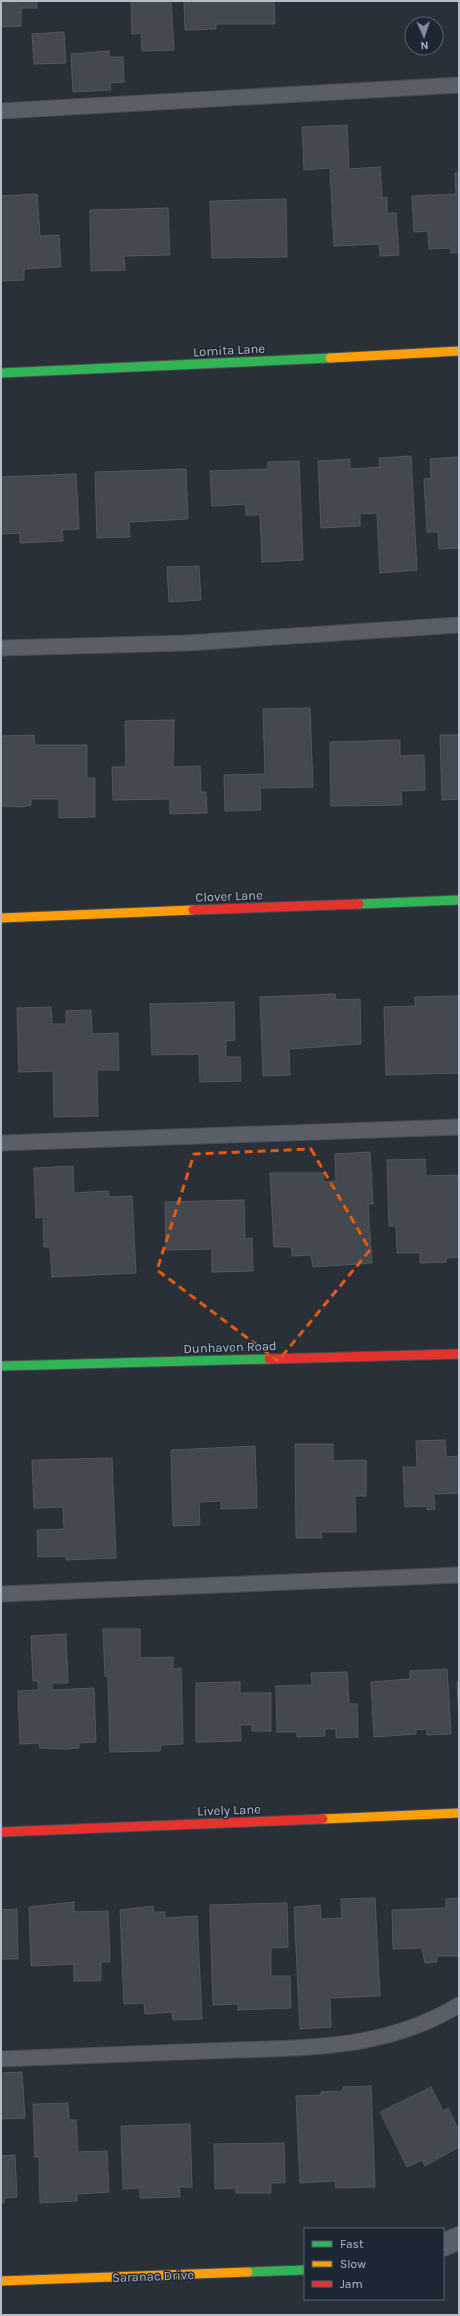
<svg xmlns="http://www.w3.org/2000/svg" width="460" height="2316" viewBox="0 0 460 2316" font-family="Karla,sans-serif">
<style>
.building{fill:#444950;stroke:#52575f}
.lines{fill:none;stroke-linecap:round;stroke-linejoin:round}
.lane-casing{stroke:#484c53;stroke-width:17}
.street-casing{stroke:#484c53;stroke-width:24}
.fast-casing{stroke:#484c53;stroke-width:11}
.slow-casing{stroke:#484c53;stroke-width:11}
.jam-casing{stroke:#484c53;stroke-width:11}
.lane{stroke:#5a5e66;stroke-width:15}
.street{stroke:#5a5e66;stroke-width:22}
.fast{stroke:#30b455;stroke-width:9}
.slow{stroke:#ff9f0a;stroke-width:9}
.jam{stroke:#e5322d;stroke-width:9}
.marked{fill:none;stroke:#e8590c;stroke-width:3;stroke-dasharray:8 5;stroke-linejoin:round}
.labels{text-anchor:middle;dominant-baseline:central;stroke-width:3;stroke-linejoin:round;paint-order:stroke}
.street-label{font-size:13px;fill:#b4bcc9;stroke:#1d2633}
</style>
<rect width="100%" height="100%" fill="#2a3038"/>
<!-- building -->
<g class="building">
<path d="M1,1H37V8H21V26L1,27Z"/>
<path d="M131,1H171L174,50L142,51L141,33L132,34Z"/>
<path d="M184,1H274L275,24H216V29L185,30Z"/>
<path d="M64,32L66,63L34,64L32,34Z"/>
<path d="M109,51V57H123L124,82L110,83L111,90L73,92L71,54Z"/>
<path d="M347,125L349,169L380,167L382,198L387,197V213H396L399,255L380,256L379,244L334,246L330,168L304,170L302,127Z"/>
<path d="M455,173H459V252L451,253V248L429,249L428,231L414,232L412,196L456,194Z"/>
<path d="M37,194L40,236L59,235L61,267L24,269V280L1,281V196Z"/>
<path d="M286,199L287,257L212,258L210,201Z"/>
<path d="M168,208L170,255L124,256L125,270L91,271L90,210Z"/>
<path d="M411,456L417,570L380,573L377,513L360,514V526L321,528L318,461L350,459V469L380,467L379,458Z"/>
<path d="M459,457V548L439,549L438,532H427L424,479L431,478L430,459Z"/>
<path d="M299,461L303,560L262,562L260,515H246V504L212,506L210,471L268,469V462Z"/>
<path d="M186,469L188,519L129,522L130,537L97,538L95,472Z"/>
<path d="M76,474L79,529L62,530L63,541L20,543V533L1,534V477Z"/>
<path d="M199,566L201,600L169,602L167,567Z"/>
<path d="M310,708L313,787L260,788L261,810L225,811L224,775L265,774L263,709Z"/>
<path d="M174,720L173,767L200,766L201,792H206L207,813L170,814V799L113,800L112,767H126L125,721Z"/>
<path d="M34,735L35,745H87V778H95V817L59,818V799H31V805L22,807L1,806V736Z"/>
<path d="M440,735H459V799L442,800Z"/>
<path d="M400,740V756L424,755L425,790L401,791L402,805L331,806L330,742Z"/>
<path d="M335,994L336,1000L360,999L361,1044L289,1049L290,1075L263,1076L260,997Z"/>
<path d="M459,996V1073L386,1075L384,1007L415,1006V997Z"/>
<path d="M234,1002L235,1040L226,1041V1057H240L241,1081L200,1082L199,1054L152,1055L150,1004Z"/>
<path d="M51,1007L52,1024H66V1011L91,1010L92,1034L118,1033L119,1070H97L98,1116L54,1117L53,1071L19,1072L17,1008Z"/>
<path d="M370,1152L373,1204H368L372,1263L313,1267L311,1255L292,1256L291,1247H274L270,1173H323L324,1182L336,1181L335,1154Z"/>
<path d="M425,1159L426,1176L457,1175L459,1184V1257L446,1258V1262L420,1263V1253H397L396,1226H389L387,1160Z"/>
<path d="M73,1166L74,1193L108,1191L109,1197L132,1196L136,1273L52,1277L50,1247H44L43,1217L36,1218L34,1168Z"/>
<path d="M244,1200L245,1239L252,1238L253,1271L212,1272V1249L166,1250L165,1202Z"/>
<path d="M445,1440L446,1457L459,1456V1493L434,1494L435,1509L427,1510V1506L405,1507L403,1467H417L416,1441Z"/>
<path d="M295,1444H333V1461L366,1460V1496H355L356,1532H321L322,1538H296Z"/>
<path d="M255,1446L257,1508L221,1509V1501L199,1502L200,1525L173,1526L171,1450Z"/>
<path d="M112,1458L116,1558L66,1560V1556L38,1557L37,1530L64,1529L63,1507L34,1508L32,1460Z"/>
<path d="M103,1629H140V1658L173,1657V1669L181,1668L183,1744L161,1745L160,1751L110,1752L108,1676H105Z"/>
<path d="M66,1634L68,1683H52V1690L94,1688L96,1742L79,1743V1748L62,1749L40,1748L39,1743L20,1744L18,1691L38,1690V1681H33L31,1636Z"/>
<path d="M447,1669L451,1734L427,1735V1729L416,1730V1734L374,1737L371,1682L410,1679V1671Z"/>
<path d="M347,1672L349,1704H357L358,1737L336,1738V1729H325V1736L297,1737V1732H277L276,1686L312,1685L311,1673Z"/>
<path d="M240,1682V1693H271V1731H252V1725H240L241,1741L196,1742V1683Z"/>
<path d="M457,1682H459V1724Z"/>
<path d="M375,1898L380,1996L330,1998L331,2027L300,2029L294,1907L320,1905L321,1919L342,1918L341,1899Z"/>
<path d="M459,1898V1956H437V1962L425,1963L422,1948L393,1949L392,1910L446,1908V1899Z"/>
<path d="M74,1902V1912L108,1911L110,1962H101V1981H74V1964L31,1966L29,1907Z"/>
<path d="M287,1903L288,1947L271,1948V1976H290L291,2008L238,2010V2004L213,2005L210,1905Z"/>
<path d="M153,1906V1912H165V1918L197,1916L202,2019L173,2020L172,2012L145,2014L144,2003L124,2004L120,1910Z"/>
<path d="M17,1909L18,1959H1V1910Z"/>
<path d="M22,2072L25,2118L1,2119V2073Z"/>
<path d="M371,2086L375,2187L336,2188L335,2181L300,2183L296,2096L321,2095V2092L343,2091V2087Z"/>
<path d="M431,2087L443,2111L448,2108L459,2131V2147L425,2166L422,2160L407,2167L380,2112Z"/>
<path d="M68,2103L69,2120H76L78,2152L107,2151L109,2192L77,2194V2201L40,2203L39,2157H35L33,2104Z"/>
<path d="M190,2124L192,2187H179L180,2197L140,2198V2188L123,2189L121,2126Z"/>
<path d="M284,2143L285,2183H271V2193H236V2188L215,2189L214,2144Z"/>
<path d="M15,2155L17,2197L4,2198V2203H1V2156Z"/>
</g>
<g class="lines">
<defs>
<g id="lane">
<path d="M1,111L459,85"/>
<path d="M1,648L187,643L459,625"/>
<path d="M1,1143L459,1127"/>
<path d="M1,1594L459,1575"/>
<path d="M1,2059C70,2056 138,2054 207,2051C296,2047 380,2053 459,2005"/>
</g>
<path id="street" d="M443,2245L459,2238"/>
<g id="fast">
<path d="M1,373L330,358"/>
<path d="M359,904L459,900"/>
<path d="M1,1366L269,1359"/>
<path d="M248,2272L305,2270"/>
</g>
<g id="slow">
<path d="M330,358L459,351"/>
<path d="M1,918L193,910"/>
<path d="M323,1819L459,1813"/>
<path d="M1,2281L248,2272"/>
</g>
<g id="jam">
<path d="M193,910L359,904"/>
<path d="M269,1359L459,1354"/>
<path d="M1,1832L323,1819"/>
</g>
</defs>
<!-- lane casing -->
<use href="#lane" class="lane-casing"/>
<!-- street casing -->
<use href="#street" class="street-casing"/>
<!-- fast casing -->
<use href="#fast" class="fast-casing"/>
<!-- slow casing -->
<use href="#slow" class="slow-casing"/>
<!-- jam casing -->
<use href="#jam" class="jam-casing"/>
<!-- lane -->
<use href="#lane" class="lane"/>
<!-- street -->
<use href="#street" class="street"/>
<!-- fast -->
<use href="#fast" class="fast"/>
<!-- slow -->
<use href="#slow" class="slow"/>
<!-- jam -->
<use href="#jam" class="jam"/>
</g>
<!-- marked area -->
<path class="marked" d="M311,1149L370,1250L278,1361L157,1270L194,1154Z"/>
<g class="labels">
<!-- street labels -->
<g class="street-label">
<text transform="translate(229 350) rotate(-3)">Lomita Lane</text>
<text transform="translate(229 896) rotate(-2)">Clover Lane</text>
<text transform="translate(230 1347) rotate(-2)">Dunhaven Road</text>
<text transform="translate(229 1810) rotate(-2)">Lively Lane</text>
<text transform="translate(153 2276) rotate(-2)">Saranac Drive</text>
</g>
</g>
<!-- border -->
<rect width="460" height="2316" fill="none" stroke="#b4bcc9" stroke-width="4"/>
<!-- legend -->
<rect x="304" y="2228" width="140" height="72" fill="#1d2633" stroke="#59626f"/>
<rect x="312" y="2241" width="20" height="6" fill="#30b455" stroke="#59626f"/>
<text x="340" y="2248" font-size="12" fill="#b4bcc9">Fast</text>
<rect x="312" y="2261" width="20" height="6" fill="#ff9f0a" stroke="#59626f"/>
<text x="340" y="2268" font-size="12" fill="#b4bcc9">Slow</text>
<rect x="312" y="2281" width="20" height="6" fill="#e5322d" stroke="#59626f"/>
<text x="340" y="2288" font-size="12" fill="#b4bcc9">Jam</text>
<!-- north arrow -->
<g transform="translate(424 36) rotate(177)"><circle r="19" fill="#1d2633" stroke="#59626f"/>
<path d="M0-3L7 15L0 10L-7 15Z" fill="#848b96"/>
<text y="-6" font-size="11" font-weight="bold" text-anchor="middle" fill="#b4bcc9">N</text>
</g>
</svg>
